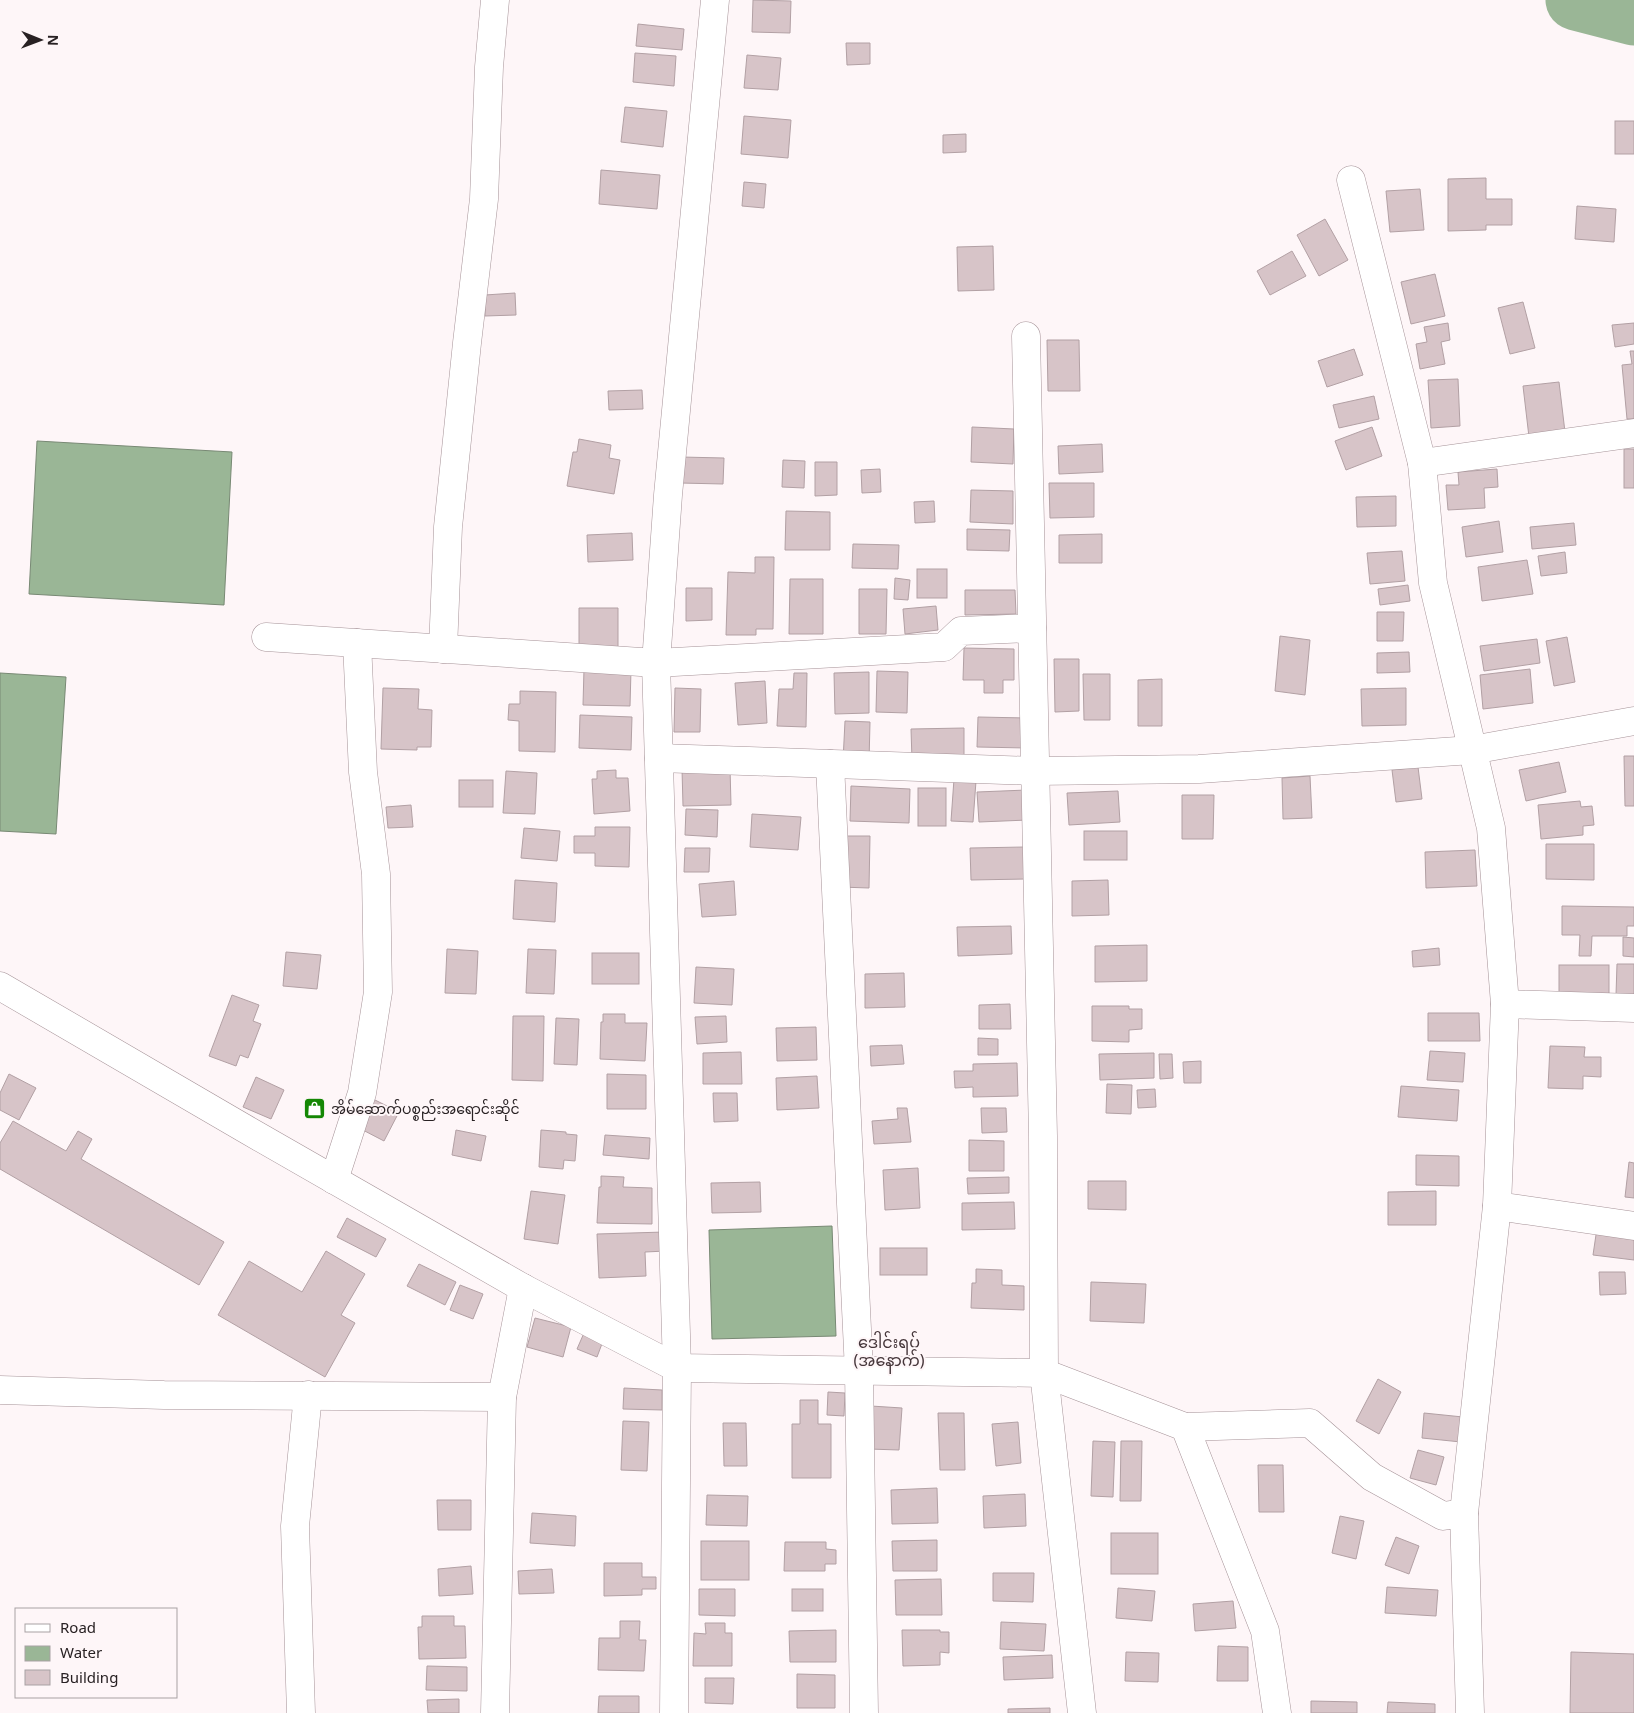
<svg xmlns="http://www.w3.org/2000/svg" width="1634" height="1713" viewBox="0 0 1634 1713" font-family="'Noto Sans','Noto Sans Myanmar',sans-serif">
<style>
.water{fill:#9ab696;stroke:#788974}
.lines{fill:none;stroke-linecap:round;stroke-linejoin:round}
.river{stroke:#9ab696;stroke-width:61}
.building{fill:#d7c4c8;stroke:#b2a0a4}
.minor-casing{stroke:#a69398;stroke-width:29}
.tertiary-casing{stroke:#a69398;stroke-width:29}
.minor{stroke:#fff;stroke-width:28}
.tertiary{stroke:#fff;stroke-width:28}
.labels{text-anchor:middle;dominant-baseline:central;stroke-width:4;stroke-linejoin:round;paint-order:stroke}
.poi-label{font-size:14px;fill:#282123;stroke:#fef6f8;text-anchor:start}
.quarter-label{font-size:16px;fill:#46373b;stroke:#fef6f8}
</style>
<rect width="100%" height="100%" fill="#fef6f8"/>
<!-- water -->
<g class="water">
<path d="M37,441L232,452L224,605L29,594Z"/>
<path d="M0,673L66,677L56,834L0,831Z"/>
<path d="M832,1226L836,1336L712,1339L709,1230Z"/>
</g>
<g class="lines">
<!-- river -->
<path class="river" d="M1576,0L1634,15"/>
</g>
<!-- building -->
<g class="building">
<path d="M753,0L791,1L790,33L752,32Z"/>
<path d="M638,24L684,29L682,50L636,46Z"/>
<path d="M846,43H870V64L847,65Z"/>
<path d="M635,53L676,56L674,86L633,82Z"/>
<path d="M747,55L781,58L778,90L744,88Z"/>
<path d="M625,107L667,111L663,147L621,142Z"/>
<path d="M744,116L791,120L788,158L741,154Z"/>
<rect x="1615" y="121" width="19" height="33"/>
<path d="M966,134V152L943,153V135Z"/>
<path d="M601,170L660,175L657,209L599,204Z"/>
<path d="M1486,178V199H1512V225H1486V230L1448,231V179Z"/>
<path d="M744,182L766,184L764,208L742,206Z"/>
<path d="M1420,189L1424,230L1390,232L1386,191Z"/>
<path d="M1577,206L1616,209L1614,242L1575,239Z"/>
<path d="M1325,219L1348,260L1319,276L1297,235Z"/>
<path d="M993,246L994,290L958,291L957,247Z"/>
<path d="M1292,251L1306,276L1270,295L1257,271Z"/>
<path d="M1435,274L1445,316L1411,324L1401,282Z"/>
<path d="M515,293L516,315L485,316V295Z"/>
<path d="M1523,302L1535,348L1510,354L1498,308Z"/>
<path d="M1448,323L1450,340L1441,342L1445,364L1420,369L1416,344L1427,342L1424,327Z"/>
<path d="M1634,323V344L1615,347L1612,325Z"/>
<path d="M1047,340H1079L1080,391H1048Z"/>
<path d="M1354,349L1363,375L1327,387L1318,361Z"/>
<path d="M1630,351H1634V419H1627L1622,365L1632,364Z"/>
<path d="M1458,379L1460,426L1431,428L1428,380Z"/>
<path d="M1559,382L1565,432L1529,437L1523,386Z"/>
<path d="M642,390L643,409L609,410L608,391Z"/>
<path d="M1374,396L1379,419L1339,428L1333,405Z"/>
<path d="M972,427L1014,429L1013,464L971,462Z"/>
<path d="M1372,427L1382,456L1346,470L1335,441Z"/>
<path d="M579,439L611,445L609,458L620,460L614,494L567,486L573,452H577Z"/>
<path d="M1102,444L1103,472L1059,474L1058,446Z"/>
<rect x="1624" y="449" width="10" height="39"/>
<path d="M681,457L724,458L723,484L680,483Z"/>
<path d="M783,460L805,461L804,488L782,487Z"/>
<path d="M815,462H837V495L815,496Z"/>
<path d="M880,469L881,492L862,493L861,470Z"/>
<path d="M1497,469L1498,487L1484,488L1485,508L1448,510L1446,485H1459L1458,472Z"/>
<path d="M1049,483H1094V517L1050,518Z"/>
<path d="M971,490L1013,491V524L970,522Z"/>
<path d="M1396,496V526L1357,527L1356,497Z"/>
<path d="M934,501L935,522L915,523L914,502Z"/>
<path d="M786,511L830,512V550H785Z"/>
<path d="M1499,521L1503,552L1466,557L1462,527Z"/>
<path d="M1574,523L1576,545L1532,549L1530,527Z"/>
<path d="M967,529L1010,530L1009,551L967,550Z"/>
<path d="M632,533L633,560L588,562L587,535Z"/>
<path d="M1102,534V563H1059V535Z"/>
<path d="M853,544L899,545L898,569L852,568Z"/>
<path d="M1402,551L1405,581L1370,584L1367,553Z"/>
<path d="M1565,552L1567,573L1541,576L1538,556Z"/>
<path d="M755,557H774L773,629H756V635H726L728,572L755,573Z"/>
<path d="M1527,560L1533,594L1482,601L1478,567Z"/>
<rect x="917" y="569" width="30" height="29"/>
<path d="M895,578L910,580L908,600L894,599Z"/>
<path d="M790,579H823V634H789Z"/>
<path d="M1408,585L1410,601L1380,605L1378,589Z"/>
<path d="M686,588H712V620L686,621Z"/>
<path d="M859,589H887L886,634H859Z"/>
<path d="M965,590H1015L1016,614L965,615Z"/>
<path d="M936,606L938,630L905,634L903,609Z"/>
<path d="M579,608H618V647L579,646Z"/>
<path d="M1377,612H1404L1403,641H1377Z"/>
<path d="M1280,636L1310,640L1305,695L1275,691Z"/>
<path d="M1567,637L1575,682L1554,686L1546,641Z"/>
<path d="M1537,639L1540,663L1484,671L1480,646Z"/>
<path d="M964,648L1014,649V680H1003V693H984V680H963Z"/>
<path d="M1409,652L1410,672L1377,673V653Z"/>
<path d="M1054,659H1079V711L1055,712Z"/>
<path d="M584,669L631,670L630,706L583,705Z"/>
<path d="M1530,669L1533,703L1483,709L1480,675Z"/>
<path d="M877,671L908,672L907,713L876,712Z"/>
<path d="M869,672V713L835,714L834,673Z"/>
<path d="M794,673H807L806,727L777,726L779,689H793Z"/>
<path d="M1083,674H1110V720H1084Z"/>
<path d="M1162,679V726H1138V680Z"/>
<path d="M765,681L767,723L738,725L735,683Z"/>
<path d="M383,688L419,689L418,709L432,710L431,747H417V750L381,749Z"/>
<path d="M675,688L701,689L700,732H674Z"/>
<path d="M1406,688V725L1362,726L1361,689Z"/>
<path d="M520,691L556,692L555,752L519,751V721L508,720L509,704H520Z"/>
<path d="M580,715L632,717L631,750L579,748Z"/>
<path d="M978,717L1026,718V748L977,747Z"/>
<path d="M845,721L870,722L869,762L843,761Z"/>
<path d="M964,728V759L912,760L911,729Z"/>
<path d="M1624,756H1634V806H1625Z"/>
<path d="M1559,762L1566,792L1526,801L1519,770Z"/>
<path d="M1418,767L1422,799L1396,802L1392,770Z"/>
<path d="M730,768L731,805L683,806L682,769Z"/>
<path d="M616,770V778H628L630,811L594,814L592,779H597V771Z"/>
<path d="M506,771L537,773L535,814L503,813Z"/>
<path d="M1310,776L1312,818L1283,819L1282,778Z"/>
<path d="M954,779L976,781L973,822L951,821Z"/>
<rect x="459" y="780" width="34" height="27"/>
<path d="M851,786L910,789L909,823L850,821Z"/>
<rect x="918" y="788" width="28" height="38"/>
<path d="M1027,790L1028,820L979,822L977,792Z"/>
<path d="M1118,791L1120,822L1069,825L1067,793Z"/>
<path d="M1182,795H1214L1213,839H1182Z"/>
<path d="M1580,801L1581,807L1592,806L1594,825L1583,826V835L1541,839L1538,805Z"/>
<path d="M411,805L413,827L388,828L386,807Z"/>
<path d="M686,809L718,810L717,837L685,835Z"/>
<path d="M752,814L801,817L798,850L750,847Z"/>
<path d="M595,827H630L629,867L595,866V853H574V836H595Z"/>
<path d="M524,828L560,831L557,861L521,858Z"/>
<rect x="1084" y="831" width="43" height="29"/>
<path d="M841,836H870L869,888L840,887Z"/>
<path d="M1546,844H1594V880L1546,879Z"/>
<path d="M1025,847L1026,879L971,880L970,848Z"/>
<path d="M685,848H710L709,872H684Z"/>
<path d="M1475,850L1477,886L1426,888L1425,852Z"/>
<path d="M515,880L557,883L555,922L513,919Z"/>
<path d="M1108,880L1109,915L1072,916V881Z"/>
<path d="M734,881L736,915L702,917L699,884Z"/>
<path d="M1562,906L1634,907V926H1627V936H1592L1591,956H1579L1580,935H1562Z"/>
<path d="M1011,926L1012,954L958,956L957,927Z"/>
<path d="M1623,937L1634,938V957L1623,956Z"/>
<path d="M1147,945V981L1095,982V946Z"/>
<path d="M1439,948L1440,965L1413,967L1412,951Z"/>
<path d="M447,949L478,951L476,994L445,993Z"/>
<path d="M528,949L556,950L554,994L526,993Z"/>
<path d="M286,952L321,955L317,989L283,986Z"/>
<rect x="592" y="953" width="47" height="31"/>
<path d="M1617,964H1634V995H1616Z"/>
<rect x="1559" y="965" width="50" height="31"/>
<path d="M696,967L734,969L732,1005L694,1003Z"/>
<path d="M904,973L905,1007L865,1008V974Z"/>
<path d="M232,995L259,1005L253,1021L261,1024L248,1058L240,1055L236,1066L209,1056Z"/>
<path d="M1010,1004L1011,1029H979V1005Z"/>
<path d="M1092,1006H1129V1009H1142V1029L1129,1030V1042L1092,1041Z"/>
<path d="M1428,1013H1479L1480,1041H1428Z"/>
<path d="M603,1014H625V1023H647L645,1061L600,1059L601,1022H603Z"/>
<path d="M513,1016H544L543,1081L512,1080Z"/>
<path d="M726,1016L727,1042L697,1044L695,1017Z"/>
<path d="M556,1018L579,1019L577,1065L554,1064Z"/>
<path d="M816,1027L817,1060L777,1061L776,1028Z"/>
<path d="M978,1038L998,1039V1055H978Z"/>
<path d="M902,1045L904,1064L871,1066L870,1046Z"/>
<path d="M1550,1046L1585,1047L1584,1057H1601V1077L1583,1076V1089L1548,1088Z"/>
<path d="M1430,1051L1465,1053L1463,1082L1427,1080Z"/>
<path d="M741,1052L742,1084H703V1053Z"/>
<path d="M1154,1053V1078L1100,1080L1099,1054Z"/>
<path d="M1159,1054H1172L1173,1078L1160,1079Z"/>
<path d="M1201,1061V1083H1184L1183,1062Z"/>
<path d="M1017,1063L1018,1096L973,1097V1087L955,1088L954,1071H973V1064Z"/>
<path d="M9,1074L36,1088L19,1120L0,1110V1093Z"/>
<path d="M607,1074L646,1075V1109H607Z"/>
<path d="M817,1076L819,1108L777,1110L776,1078Z"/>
<path d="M256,1077L284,1090L271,1119L243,1107Z"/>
<path d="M1107,1084L1132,1085L1131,1114L1106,1113Z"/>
<path d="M1401,1086L1459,1090L1457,1121L1398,1117Z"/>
<path d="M1155,1089L1156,1107L1138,1108L1137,1090Z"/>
<path d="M713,1093H737L738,1121L714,1122Z"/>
<path d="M373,1099L399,1112L384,1141L359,1128Z"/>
<path d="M897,1108H907L911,1142L874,1144L872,1121L898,1119Z"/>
<path d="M981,1108H1006L1007,1132L982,1133Z"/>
<path d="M13,1121L66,1151L78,1131L92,1139L81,1159L224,1242L199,1285L0,1169V1143Z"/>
<path d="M456,1130L486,1136L481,1161L452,1155Z"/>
<path d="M541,1130L566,1132V1134L577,1135L575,1161L564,1160L563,1169L539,1167Z"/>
<path d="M605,1135L650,1138L649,1159L603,1155Z"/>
<path d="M969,1140L1004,1141V1171H969Z"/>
<path d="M1416,1155L1459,1156V1186L1416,1185Z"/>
<path d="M1629,1162L1634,1163V1198L1625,1197Z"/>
<path d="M918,1168L920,1208L885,1210L883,1170Z"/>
<path d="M601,1176L624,1177L623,1187L652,1188V1224L597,1223L599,1187H601Z"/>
<path d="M1009,1177V1193L968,1194L967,1178Z"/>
<path d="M1088,1181H1126V1210L1088,1209Z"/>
<path d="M760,1182L761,1212L712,1213L711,1183Z"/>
<path d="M531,1191L565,1195L558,1244L524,1239Z"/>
<path d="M1436,1191V1225H1388V1192Z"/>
<path d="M1014,1202L1015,1229L962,1230V1203Z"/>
<path d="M347,1218L386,1239L376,1257L337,1237Z"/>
<path d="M1597,1228L1634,1233V1260L1593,1255Z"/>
<path d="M665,1232L666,1251L645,1252L646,1276L599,1278L597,1234Z"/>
<rect x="880" y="1248" width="47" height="27"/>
<path d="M326,1251L365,1274L341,1315L355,1323L325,1377L218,1315L249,1261L302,1292Z"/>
<path d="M419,1264L456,1282L445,1305L407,1286Z"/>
<path d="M976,1269L1002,1270V1285L1024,1286V1310L971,1308L972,1283H976Z"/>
<path d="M1599,1272H1625L1626,1294L1600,1295Z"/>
<path d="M1091,1282L1146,1284L1144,1323L1090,1321Z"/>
<path d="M460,1285L483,1294L473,1319L450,1310Z"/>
<path d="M535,1318L571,1327L563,1357L527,1347Z"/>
<path d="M584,1333L603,1341L597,1357L577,1349Z"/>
<path d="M1378,1379L1401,1392L1379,1434L1356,1421Z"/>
<path d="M624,1388L662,1390V1410L623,1409Z"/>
<path d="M828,1392L845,1393L844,1416L827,1415Z"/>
<path d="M800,1400H818V1424H831V1478H792V1424H800Z"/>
<path d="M871,1406L902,1408L899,1450L869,1449Z"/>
<path d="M938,1413H964L965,1470H940Z"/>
<path d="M1424,1413L1463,1417L1461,1442L1422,1438Z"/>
<path d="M623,1421L649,1422L647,1471L621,1470Z"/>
<path d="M1018,1422L1021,1463L996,1466L992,1424Z"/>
<path d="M723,1423H746L747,1466H724Z"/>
<path d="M1093,1441L1115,1442L1113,1497L1091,1496Z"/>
<path d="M1121,1441H1142L1141,1501H1120Z"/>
<path d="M1418,1450L1444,1457L1436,1485L1410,1478Z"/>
<path d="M1258,1465H1283L1284,1512H1259Z"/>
<path d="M937,1488L938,1523L892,1524L891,1490Z"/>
<path d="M1025,1494L1026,1526L984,1528L983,1496Z"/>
<path d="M707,1495L748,1496L747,1526L706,1525Z"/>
<path d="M437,1500H471V1530H438Z"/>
<path d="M532,1513L576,1516L575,1546L530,1543Z"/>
<path d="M1340,1516L1364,1521L1356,1559L1332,1553Z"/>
<rect x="1111" y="1533" width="47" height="41"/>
<path d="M1396,1537L1419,1546L1409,1574L1385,1565Z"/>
<path d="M937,1540V1571H893L892,1541Z"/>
<rect x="701" y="1541" width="48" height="39"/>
<path d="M785,1542H826V1549L836,1550V1564H825V1571H784Z"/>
<path d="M604,1563H642V1577H656V1589H642V1595L604,1596Z"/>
<path d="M471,1566L473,1594L439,1596L438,1569Z"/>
<path d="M552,1569L554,1593L519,1594L518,1571Z"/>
<path d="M993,1573H1034L1033,1602L993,1601Z"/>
<path d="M941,1579L942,1615H896L895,1580Z"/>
<path d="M1387,1587L1438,1590L1436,1616L1385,1613Z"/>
<path d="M1118,1588L1155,1591L1152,1621L1116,1618Z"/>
<path d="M699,1589H735V1616L699,1615Z"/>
<rect x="792" y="1589" width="31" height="22"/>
<path d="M1233,1601L1236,1628L1195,1631L1193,1604Z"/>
<path d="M422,1616H454V1626H465L466,1658L419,1659L418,1627H422Z"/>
<path d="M620,1621H640L639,1640H646L644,1671L598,1670L599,1638H620Z"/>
<path d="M1001,1622L1046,1624L1044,1651L1000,1649Z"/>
<path d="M705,1623H725V1633H732V1666H693L694,1633L706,1634Z"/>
<path d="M836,1630V1662H790L789,1631Z"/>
<path d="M902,1630H940V1632H949V1653L940,1652V1665L903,1666Z"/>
<path d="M1218,1646L1248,1647V1681H1217Z"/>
<path d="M1126,1652L1159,1653L1158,1682L1125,1681Z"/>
<path d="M1571,1652L1634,1654V1713H1570Z"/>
<path d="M1052,1655L1053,1678L1004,1680L1003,1657Z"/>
<path d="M427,1666L467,1667V1691L426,1690Z"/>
<path d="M797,1674L835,1675V1708H797Z"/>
<path d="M705,1678H734L733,1704L705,1703Z"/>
<path d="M599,1696H639V1713H598Z"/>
<path d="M459,1699V1713H428L427,1700Z"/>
<path d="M1311,1701L1357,1702V1713H1311Z"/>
<path d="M1388,1702L1435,1704V1713H1387Z"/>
<path d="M1050,1708V1713H1008V1709Z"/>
</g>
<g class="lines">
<defs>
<g id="minor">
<path d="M1351,180L1422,463L1433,583L1491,828L1505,1004L1497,1206L1464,1513"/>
<path d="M1026,336L1043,1136L1044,1373L1082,1713"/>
<path d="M1422,463L1634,433"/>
<path d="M266,637L656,663L944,647L961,631L1032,628"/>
<path d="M443,649L448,527L467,343L484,199L489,67L495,0"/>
<path d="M659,758L1035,771L1199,769L1472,750L1634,721"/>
<path d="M830,764L859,1371L864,1713"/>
<path d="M1505,1004L1634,1008"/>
<path d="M334,1180L362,1093L378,992L376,874L363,772L357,643"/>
<path d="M1497,1206L1634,1226"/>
<path d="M0,1390L164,1395L502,1397"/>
<path d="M1185,1427L1265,1631L1277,1713"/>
<path d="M301,1713L295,1526L308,1395"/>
<path d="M495,1713L502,1397L523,1288"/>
<path d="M674,1713L677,1368L656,663L668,495L715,0"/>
</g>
<path id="tertiary" d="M0,986L249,1131L523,1288L677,1368L1044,1373L1185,1427L1310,1423L1372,1477L1443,1516L1464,1513L1470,1713"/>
</defs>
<!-- minor casing -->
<use href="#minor" class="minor-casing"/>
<!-- tertiary casing -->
<use href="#tertiary" class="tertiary-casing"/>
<!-- minor -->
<use href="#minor" class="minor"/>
<!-- tertiary -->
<use href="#tertiary" class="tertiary"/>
</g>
<!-- icons -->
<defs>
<symbol id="shop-square" viewBox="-11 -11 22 22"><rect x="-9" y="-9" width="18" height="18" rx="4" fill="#148704" stroke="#fef6f8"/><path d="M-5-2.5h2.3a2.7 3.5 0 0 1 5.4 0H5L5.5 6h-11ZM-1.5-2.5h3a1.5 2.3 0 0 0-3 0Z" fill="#fff"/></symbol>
</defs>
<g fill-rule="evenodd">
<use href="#shop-square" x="302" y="1096" width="25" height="25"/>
</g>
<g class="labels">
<!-- poi labels -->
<g class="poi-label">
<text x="331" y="1108">အိမ်ဆောက်ပစ္စည်းအရောင်းဆိုင်</text>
</g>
<!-- quarter labels -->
<g class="quarter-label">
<text x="889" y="1342">ဒေါင်းရပ်<tspan x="889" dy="18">(အနောက်)</tspan></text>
</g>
</g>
<!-- legend -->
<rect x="15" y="1608" width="162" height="90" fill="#fef6f8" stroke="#a8a1a3"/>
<rect x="25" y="1624" width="25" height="8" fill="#ffffff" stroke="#a8a1a3"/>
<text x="60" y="1633" font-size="15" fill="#282123">Road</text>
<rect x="25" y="1646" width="25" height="15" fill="#9ab696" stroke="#a8a1a3"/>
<text x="60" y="1658" font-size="15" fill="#282123">Water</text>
<rect x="25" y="1670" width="25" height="15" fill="#d7c4c8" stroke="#a8a1a3"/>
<text x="60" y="1683" font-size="15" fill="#282123">Building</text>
<!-- north arrow -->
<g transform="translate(40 40) rotate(91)" stroke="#fef6f8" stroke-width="4" paint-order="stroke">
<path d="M0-4L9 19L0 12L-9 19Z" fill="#282123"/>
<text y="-8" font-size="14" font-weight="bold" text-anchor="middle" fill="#282123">N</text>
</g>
</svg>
